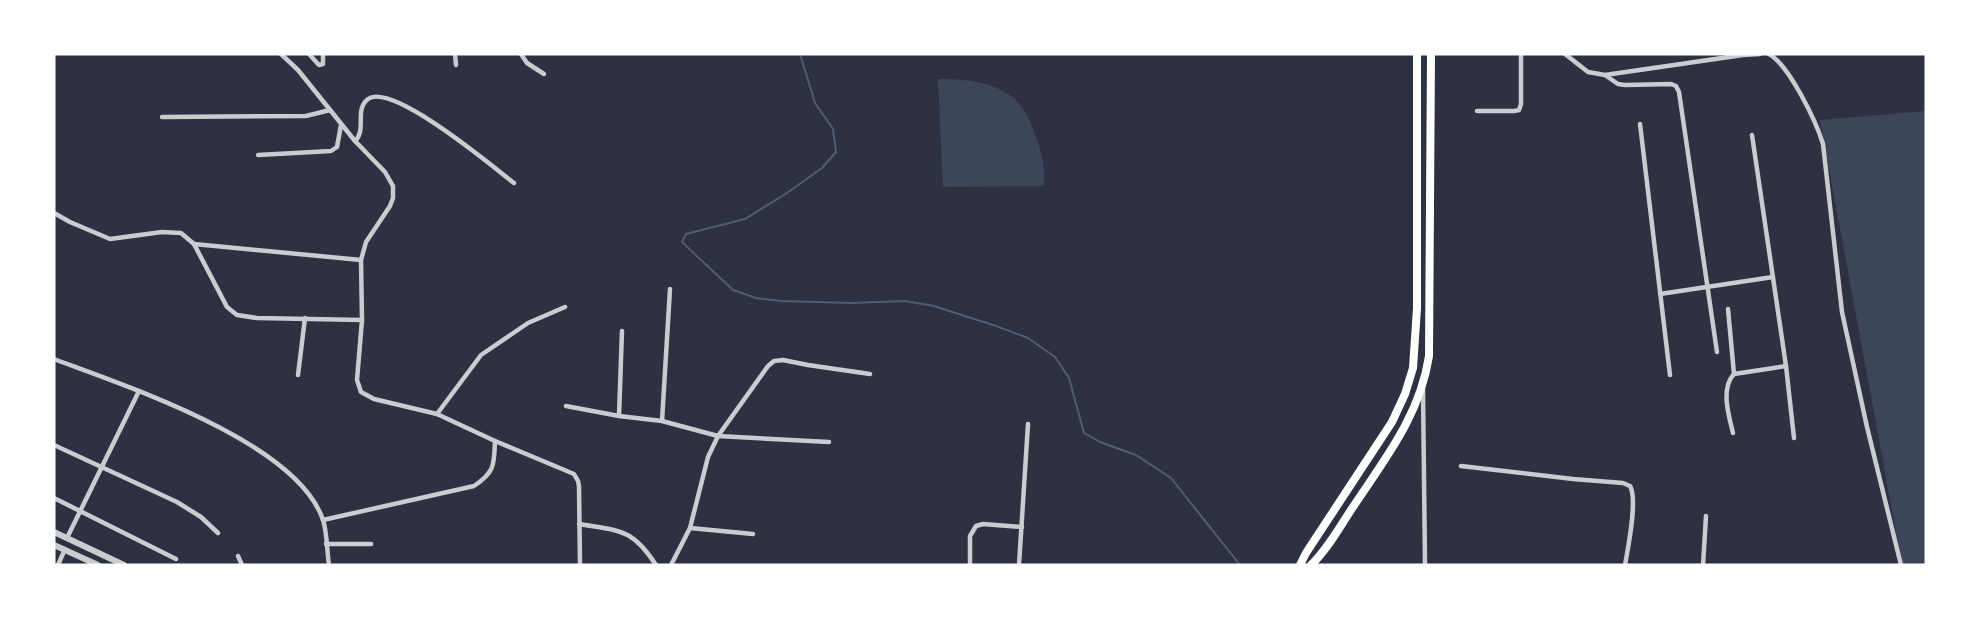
<svg xmlns="http://www.w3.org/2000/svg" width="1980" height="619" viewBox="0 0 1980 619" font-family="'Exo 2',sans-serif">
<style>
.green{fill:#3c4559}
.lines{fill:none;stroke-linecap:round;stroke-linejoin:round}
.stream{stroke:#4f5d75;stroke-width:2}
.minor{stroke:#caccd0;stroke-width:4.5}
.tertiary{stroke:#caccd0;stroke-width:6}
.primary{stroke:#fff;stroke-width:8}
</style>
<rect width="100%" height="100%" fill="#2d3142"/>
<!-- green -->
<g class="green">
<path d="M938,79C970,79 1010,82 1027,115C1030,120 1032,127 1034,132C1042,151 1045,166 1044,186L943,187Z"/>
<path d="M1926,111V565H1902L1820,120Z"/>
</g>
<g class="lines">
<!-- stream -->
<path class="stream" d="M800,54L815,103L833,129L836,152L822,168L787,193L745,219L686,234L682,242L733,290L756,298L782,301L851,303L905,301L934,306L996,326L1028,338L1055,357L1069,378L1084,433L1100,442L1136,455L1171,478L1240,565"/>
<!-- minor -->
<g class="minor">
<path d="M281,54L298,70L355,141L385,172L393,186V198L390,206L366,242L361,260L362,320L357,380L361,392L374,399L437,414L495,441L574,474L578,481L579,486L580,565"/>
<path d="M309,54L319,65L323,64V54"/>
<path d="M455,54L456,65"/>
<path d="M521,54L527,63L544,74"/>
<path d="M1565,54L1588,72L1605,75L1743,55L1760,54"/>
<path d="M1769,54C1789,65 1816,121 1823,144L1842,312L1867,427L1901,565"/>
<path d="M1605,75L1618,84L1625,85L1671,84L1676,86L1679,92L1717,352"/>
<path d="M1477,111H1514L1519,110L1521,104V54"/>
<path d="M162,117L306,116L330,110"/>
<path d="M1640,124L1670,375"/>
<path d="M1752,135L1786,366L1794,438"/>
<path d="M355,141C367,130 354,110 368,99C392,82 492,166 514,183"/>
<path d="M258,155L331,151L337,147L341,125"/>
<path d="M54,213L70,222L110,239L162,232L181,233L194,244L227,307L237,315L257,318L362,320"/>
<path d="M194,244L361,260"/>
<path d="M1660,294L1773,277"/>
<path d="M1728,309L1734,374"/>
<path d="M54,359C126,386 297,442 323,520C327,531 327,552 329,565"/>
<path d="M1734,374L1786,366"/>
<path d="M298,375L305,318"/>
<path d="M1423,389L1425,565"/>
<path d="M566,406L619,416L662,421L718,436L829,442"/>
<path d="M437,414L481,355L528,323L565,307"/>
<path d="M619,416L622,331"/>
<path d="M662,421L670,289"/>
<path d="M1733,433C1729,416 1720,389 1734,374"/>
<path d="M54,445L177,502L201,517L218,533"/>
<path d="M1461,466L1573,479L1623,483L1630,486C1638,499 1628,548 1625,565"/>
<path d="M54,498L176,559"/>
<path d="M323,520L474,486C495,472 494,465 495,441"/>
<path d="M579,524C620,531 632,528 656,565"/>
<path d="M690,528L753,534"/>
<path d="M67,538L139,391"/>
<path d="M326,544H371"/>
<path d="M238,556L242,565"/>
<path d="M58,565L65,549"/>
<path d="M671,565L690,528L708,457L718,436L768,366L774,361L783,360L808,365L870,374"/>
<path d="M970,565V536L976,526L983,524L1022,527"/>
<path d="M1019,565L1028,424"/>
<path d="M1703,565L1706,516"/>
</g>
<!-- tertiary -->
<g class="tertiary">
<path d="M54,532L124,565"/>
<path d="M54,545L98,565"/>
</g>
<!-- primary -->
<g class="primary">
<path d="M1300,565L1306,553L1392,422L1405,394L1413,368L1417,308V54"/>
<path d="M1311,565C1327,550 1339,528 1351,510C1384,460 1420,416 1429,356L1431,54"/>
</g>
</g>
<!-- border -->
<rect width="1980" height="619" fill="none" stroke="#ffffff" stroke-width="111"/>
</svg>
